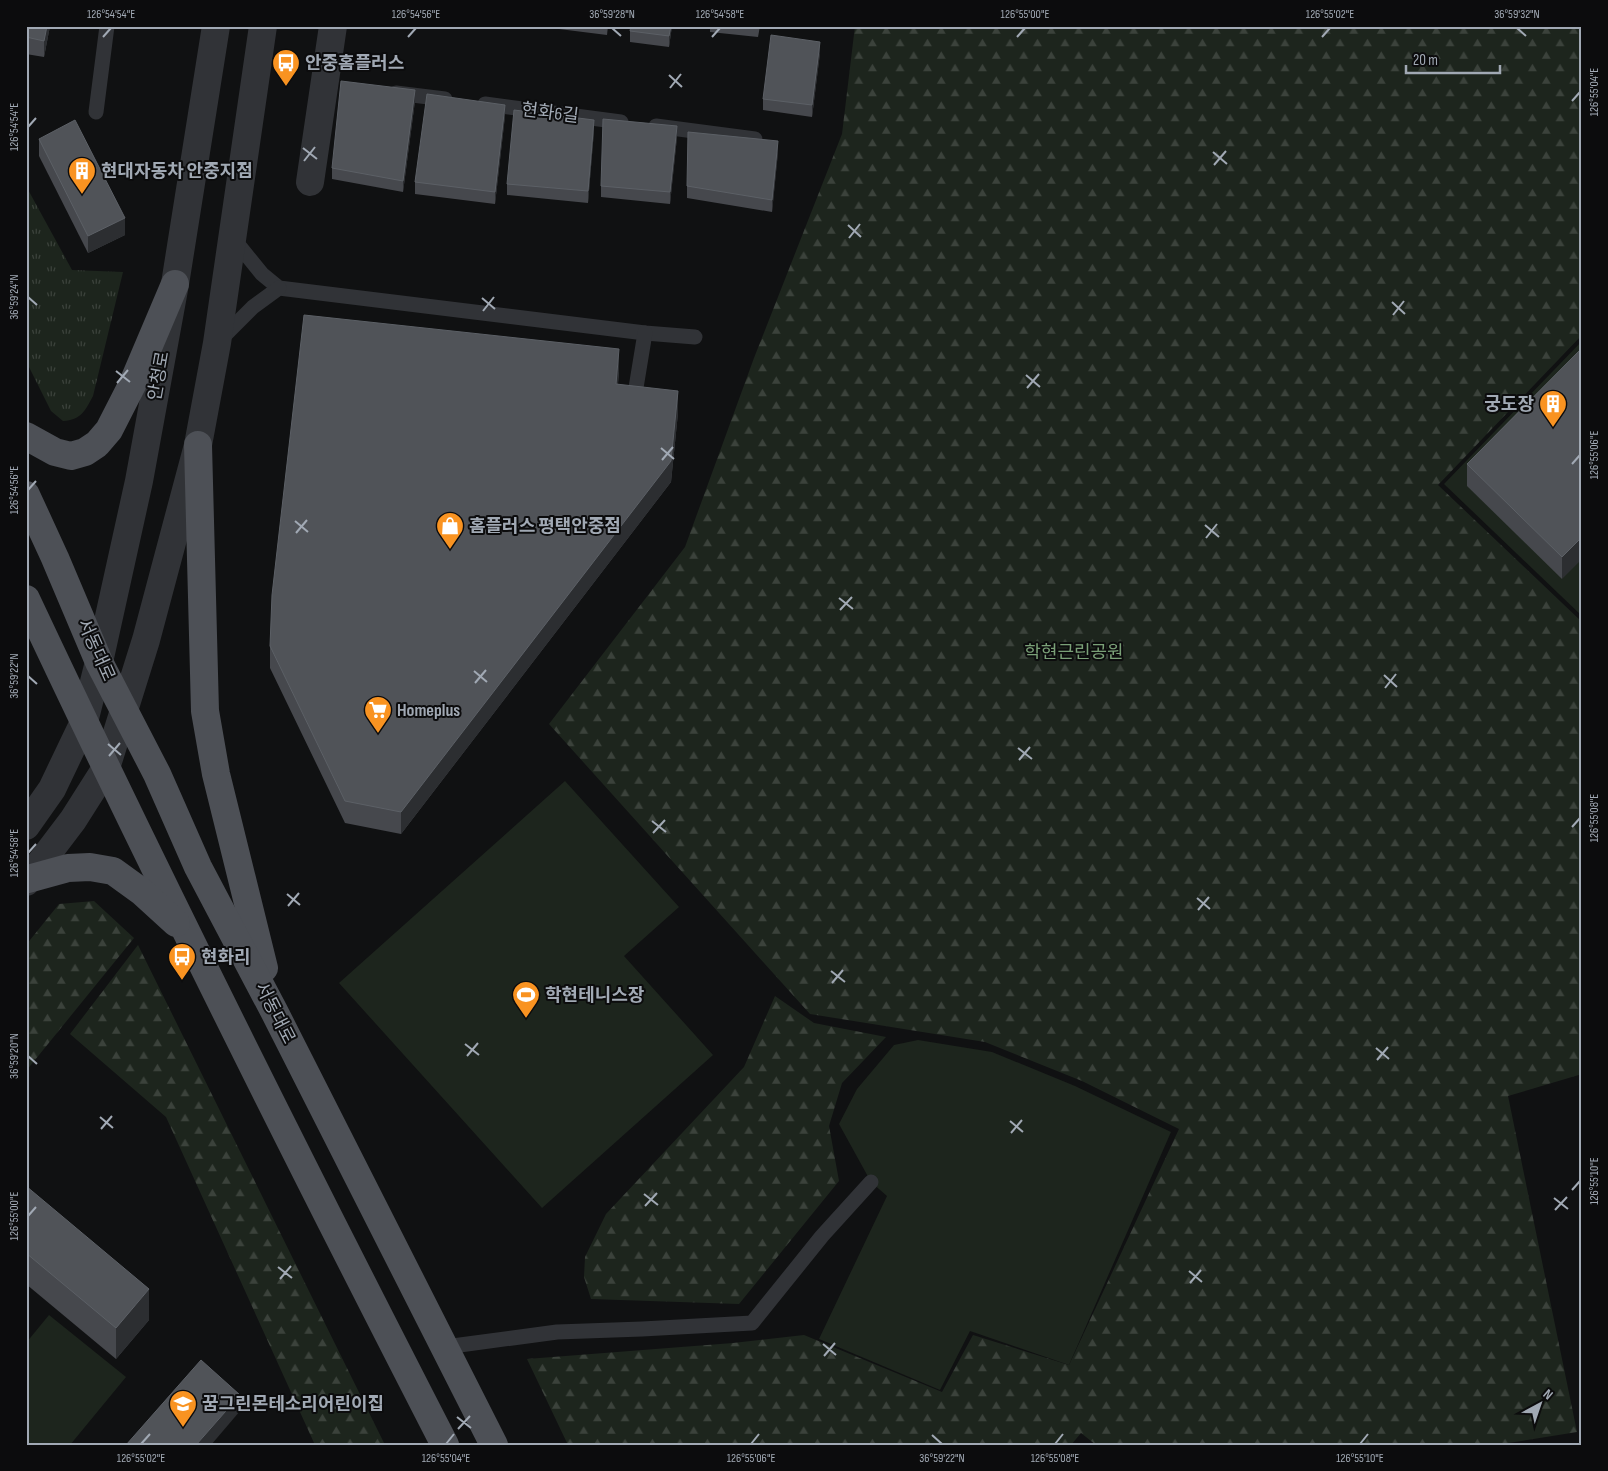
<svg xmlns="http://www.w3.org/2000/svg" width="1608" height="1471" viewBox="0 0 1608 1471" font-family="'Sofia Sans Condensed','Noto Sans KR',sans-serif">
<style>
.grass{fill:url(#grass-tufts)}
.forest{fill:url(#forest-firs)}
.park{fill:#1d251d}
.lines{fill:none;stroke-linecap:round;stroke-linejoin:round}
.service{stroke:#313337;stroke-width:15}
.minor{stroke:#313337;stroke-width:28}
.tertiary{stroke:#313337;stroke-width:28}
.primary{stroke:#4d5056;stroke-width:28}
.wall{fill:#46484d}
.shaded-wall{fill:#2c2e31}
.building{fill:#505358;stroke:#5c6066}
.ticks{fill:none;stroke:#a1a9b4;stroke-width:2}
.labels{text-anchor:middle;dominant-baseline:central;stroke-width:4;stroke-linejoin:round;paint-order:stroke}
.poi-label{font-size:18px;font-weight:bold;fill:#a1a9b4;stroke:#0c0c0d;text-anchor:start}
.street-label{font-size:18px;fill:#a1a9b4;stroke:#0c0c0d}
.park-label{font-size:18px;fill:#7aa077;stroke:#0c0c0d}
.neatline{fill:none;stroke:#a1a9b4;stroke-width:2}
.ticks-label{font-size:12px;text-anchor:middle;fill:#a1a9b4}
</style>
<defs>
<pattern id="grass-tufts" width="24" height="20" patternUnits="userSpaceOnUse" patternTransform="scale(1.25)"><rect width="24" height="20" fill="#1d251d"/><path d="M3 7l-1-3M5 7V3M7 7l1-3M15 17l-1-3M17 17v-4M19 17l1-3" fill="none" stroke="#3b423b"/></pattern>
<pattern id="forest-firs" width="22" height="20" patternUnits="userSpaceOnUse" patternTransform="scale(1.25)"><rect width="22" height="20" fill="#1d251d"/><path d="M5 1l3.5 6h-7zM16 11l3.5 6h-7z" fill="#3b423b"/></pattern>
</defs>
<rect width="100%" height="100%" fill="#101112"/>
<!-- grass -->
<path class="grass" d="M26,186L72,270L123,272L93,396C85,411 81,420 63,421L51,411L26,361Z"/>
<!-- forest -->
<g class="forest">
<path d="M855,26H1582V335L1438,485L1582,622V1074L1508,1096L1577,1432L1496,1445H1096L1081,1433L1071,1445H568L527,1359L733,1343L804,1335L942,1392L973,1335L1069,1365L1179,1129L1082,1081L985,1042L810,1014L549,724L685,547L754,358L842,134Z"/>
<path d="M94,901L134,938L26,1071V945L59,904Z"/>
<path d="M138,945L385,1445H315L166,1117L70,1034Z"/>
<path d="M775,996L814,1023L886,1037L842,1083L829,1126L839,1181L739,1304L591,1299L584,1277L585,1257L606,1214L744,1067Z"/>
</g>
<!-- park -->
<g class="park">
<path d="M1582,341V616L1444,484Z"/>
<path d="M565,781L679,907L624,956L713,1055L542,1208L339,983Z"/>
<path d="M918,1040L992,1052L1075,1086L1171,1132L1069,1365L970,1331L940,1390L819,1339L887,1196L871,1182L839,1124L857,1089L894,1045Z"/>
<path d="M49,1315L126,1377L70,1445H26V1343Z"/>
</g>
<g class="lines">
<!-- service -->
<g class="service">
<path d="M396,93L445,99"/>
<path d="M485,104L621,122"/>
<path d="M96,112L107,26"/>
<path d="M656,126L755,139"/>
<path d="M232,237L262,274L279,288L645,333L695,337"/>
<path d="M219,341L253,307L279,288"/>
<path d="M633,406L645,333"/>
<path d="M445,1347L557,1332L642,1329L752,1323L822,1236L871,1182"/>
</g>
<!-- minor -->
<path class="minor" d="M310,182L333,26"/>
<!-- tertiary -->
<g class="tertiary">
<path d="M26,826L52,789L84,722L99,662L139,481L175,284L216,26"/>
<path d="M26,882L73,820L106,768L146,640L198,445L217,343L263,26"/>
</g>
<!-- primary -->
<g class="primary">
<path d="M26,436L55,452L71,456L85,452L97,444L109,430L133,383L175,284"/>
<path d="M198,445L205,711L216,774L264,968"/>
<path d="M26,495L55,558L99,662L157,774L198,867L274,1011L494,1445"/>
<path d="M26,599C160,884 301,1165 445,1445"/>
<path d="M28,879L68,868L90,867L113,871L142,892L176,923"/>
</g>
</g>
<!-- wall -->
<g class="wall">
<path d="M26,26H50L44,57L26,54Z"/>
<path d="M559,26H608L607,35L559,29Z"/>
<path d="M672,26L669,47L630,42V31Z"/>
<path d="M710,26H760L758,37L710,32Z"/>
<path d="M820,53L812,117L763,110V99Z"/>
<path d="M415,101L403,192L332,179V168Z"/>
<path d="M505,116L495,204L415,194V182Z"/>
<path d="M594,131L588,203L507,195V184Z"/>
<path d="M677,137L670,204L601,197V186Z"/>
<path d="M39,139L125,235L88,253L39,156Z"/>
<path d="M778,152L772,212L687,198V186Z"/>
<path d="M1582,348L1562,579L1467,486V464Z"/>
<path d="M619,371L618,384L678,413L671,482L401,834L345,823L270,668V646Z"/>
<path d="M26,1186L149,1320L116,1359L26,1284Z"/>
</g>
<!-- shaded-wall -->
<g class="shaded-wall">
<path d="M47,26H50L44,57V41Z"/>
<path d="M671,26H672L669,47V36Z"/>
<path d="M820,42V53L812,117V105Z"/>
<path d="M415,90V101L403,192V181Z"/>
<path d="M505,105V116L495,204V192Z"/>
<path d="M594,120V131L588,203V191Z"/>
<path d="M677,126V137L670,204V192Z"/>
<path d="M778,141V152L772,212V200Z"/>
<path d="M125,218V235L88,253V236Z"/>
<path d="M619,349V371L616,406V384Z"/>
<path d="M678,391V413L671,482L401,834V812Z"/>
<path d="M1582,537V559L1562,579V557Z"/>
<path d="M149,1289V1320L116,1359V1328Z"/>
<path d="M240,1395V1411L211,1445H196Z"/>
</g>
<!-- building -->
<g class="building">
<path d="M26,26H47L44,41L26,37Z"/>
<path d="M631,26H671L669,36L630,31Z"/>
<path d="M771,35L820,42L812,105L763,99Z"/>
<path d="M341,81L415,90L403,181L332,168Z"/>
<path d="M427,94L505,105L495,192L415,182Z"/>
<path d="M514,110L594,120L588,191L507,184Z"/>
<path d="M603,119L677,126L670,192L601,186Z"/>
<path d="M75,120L125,218L88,236L39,139Z"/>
<path d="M688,132L778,141L772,200L687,186Z"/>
<path d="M304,315L619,349L616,384L678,391L671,461L401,812L345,801L270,646L272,595Z"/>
<path d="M1582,348V537L1562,557L1467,464Z"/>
<path d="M26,1186L149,1289L116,1328L26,1253Z"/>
<path d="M201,1360L240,1395L196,1445H126Z"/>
</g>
<!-- ticks -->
<path class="ticks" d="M612,28L621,36M1517,28L1526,36M103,37L111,28M408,37L416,28M712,37L720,28M1017,37L1025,28M1322,37L1330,28M669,75L682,87M670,88L681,74M1572,101L1580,92M28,127L36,118M303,148L317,159M1213,152L1227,164M304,161L315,147M1214,165L1226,151M848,225L861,237M849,238L860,224M28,297L37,305M482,298L495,309M1392,302L1405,314M483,311L494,297M1393,315L1404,301M116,371L130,382M1026,375L1040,387M117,383L128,370M1027,388L1039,374M661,448L674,459M662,460L673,447M1572,464L1580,455M28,490L36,481M295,521L308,532M1205,525L1219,537M296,533L307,520M1206,538L1217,524M839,598L853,609M840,610L852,597M474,671L487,682M1384,675L1397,687M28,676L37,684M475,683L486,670M1385,688L1396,674M108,744L121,755M1018,748L1032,759M109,756L120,743M1019,760L1030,747M652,821L666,832M1572,827L1580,818M653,833L665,820M28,853L36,844M287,894L300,905M1197,898L1210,909M288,906L299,893M1198,910L1209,897M831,971L845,982M832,983L843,970M465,1044L479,1055M1376,1048L1389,1059M28,1056L37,1064M467,1056L478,1043M1377,1060L1388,1047M100,1117L113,1128M1010,1121L1023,1132M101,1129L112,1116M1011,1133L1022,1120M1572,1190L1580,1181M644,1194L658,1205M1554,1198L1568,1209M645,1206L657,1193M1555,1210L1567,1197M28,1216L36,1207M278,1267L292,1278M1189,1271L1202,1282M280,1279L291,1266M1190,1283L1201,1270M823,1344L836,1355M824,1356L835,1343M457,1417L471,1428M458,1429L470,1416M932,1435L942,1444M141,1444L150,1434M446,1444L454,1434M751,1444L759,1434M1055,1444L1063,1434M1360,1444L1368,1434"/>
<!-- icons -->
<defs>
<symbol id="bus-pin" viewBox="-11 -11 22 30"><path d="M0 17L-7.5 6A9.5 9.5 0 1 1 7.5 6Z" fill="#f99321" stroke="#0c0c0d"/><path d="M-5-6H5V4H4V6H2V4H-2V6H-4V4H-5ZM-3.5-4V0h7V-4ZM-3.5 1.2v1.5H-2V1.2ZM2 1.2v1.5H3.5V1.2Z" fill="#fff"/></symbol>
<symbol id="building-pin" viewBox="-11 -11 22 30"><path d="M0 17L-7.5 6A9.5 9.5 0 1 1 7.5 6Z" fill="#f99321" stroke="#0c0c0d"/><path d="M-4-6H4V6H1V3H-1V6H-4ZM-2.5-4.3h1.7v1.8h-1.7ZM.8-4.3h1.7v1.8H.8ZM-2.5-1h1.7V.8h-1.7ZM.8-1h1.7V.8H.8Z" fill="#fff"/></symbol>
<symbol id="shop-pin" viewBox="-11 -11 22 30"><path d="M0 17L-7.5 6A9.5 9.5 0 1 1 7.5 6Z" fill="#f99321" stroke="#0c0c0d"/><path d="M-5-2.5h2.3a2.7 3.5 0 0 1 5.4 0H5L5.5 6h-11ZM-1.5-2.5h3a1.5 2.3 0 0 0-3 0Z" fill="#fff"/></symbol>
<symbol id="supermarket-pin" viewBox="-11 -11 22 30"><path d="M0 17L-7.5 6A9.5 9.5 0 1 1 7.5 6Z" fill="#f99321" stroke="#0c0c0d"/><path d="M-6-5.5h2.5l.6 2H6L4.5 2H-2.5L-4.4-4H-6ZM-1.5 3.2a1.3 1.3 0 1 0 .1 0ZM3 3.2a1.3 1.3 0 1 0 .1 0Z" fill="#fff"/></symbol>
<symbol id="stadium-pin" viewBox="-11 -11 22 30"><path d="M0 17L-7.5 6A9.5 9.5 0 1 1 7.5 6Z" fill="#f99321" stroke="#0c0c0d"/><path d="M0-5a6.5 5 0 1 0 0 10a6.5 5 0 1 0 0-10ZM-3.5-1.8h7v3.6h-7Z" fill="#fff"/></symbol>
<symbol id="school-pin" viewBox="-11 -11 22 30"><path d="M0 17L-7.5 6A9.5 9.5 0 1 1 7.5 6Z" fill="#f99321" stroke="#0c0c0d"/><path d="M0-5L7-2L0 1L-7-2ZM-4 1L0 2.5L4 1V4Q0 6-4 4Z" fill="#fff"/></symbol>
</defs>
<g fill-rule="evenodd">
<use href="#bus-pin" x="270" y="47" width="32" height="43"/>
<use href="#building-pin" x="66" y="155" width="32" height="43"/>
<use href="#building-pin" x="1537" y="388" width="32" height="43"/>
<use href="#shop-pin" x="434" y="510" width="32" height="43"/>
<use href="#supermarket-pin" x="362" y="694" width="32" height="43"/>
<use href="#bus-pin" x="166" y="941" width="32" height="43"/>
<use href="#stadium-pin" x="510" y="979" width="32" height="43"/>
<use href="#school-pin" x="167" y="1388" width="32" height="43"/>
</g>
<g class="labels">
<!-- poi labels -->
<g class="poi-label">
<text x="305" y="63">안중홈플러스</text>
<text x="101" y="171">현대자동차 안중지점</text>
<text x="1534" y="404" text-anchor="end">궁도장</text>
<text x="469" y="526">홈플러스 평택안중점</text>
<text x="397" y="710">Homeplus</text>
<text x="201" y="957">현화리</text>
<text x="545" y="995">학현테니스장</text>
<text x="202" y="1404">꿈그린몬테소리어린이집</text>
</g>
<!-- street labels -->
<g class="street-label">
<text transform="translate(550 113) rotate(7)">현화6길</text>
<text transform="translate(159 376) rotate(-80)">안청로</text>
<text transform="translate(96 650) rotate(66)">서동대로</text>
<text transform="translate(275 1013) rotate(63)">서동대로</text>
</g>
<!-- park labels -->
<g class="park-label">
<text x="1074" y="652">학현근린공원</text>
</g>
</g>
<!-- border -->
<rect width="1608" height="1471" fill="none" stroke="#0c0c0d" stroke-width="55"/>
<!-- north arrow -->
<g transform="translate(1540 1404) rotate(40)" stroke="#0c0c0d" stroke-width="4" paint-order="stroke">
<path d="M0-4L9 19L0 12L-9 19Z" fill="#a1a9b4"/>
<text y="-8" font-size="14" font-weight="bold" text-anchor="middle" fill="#a1a9b4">N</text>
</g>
<!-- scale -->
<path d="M1406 65v8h94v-8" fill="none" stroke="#a1a9b4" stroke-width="2.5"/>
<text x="1413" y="65" font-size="15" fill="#a1a9b4" stroke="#0c0c0d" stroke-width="4" paint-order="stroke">20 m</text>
<rect x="28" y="28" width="1552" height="1416" class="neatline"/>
<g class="ticks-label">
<text x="111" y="18">126°54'54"E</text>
<text x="416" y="18">126°54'56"E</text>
<text x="612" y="18">36°59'28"N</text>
<text x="720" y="18">126°54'58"E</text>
<text x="1025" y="18">126°55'00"E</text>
<text x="1330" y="18">126°55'02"E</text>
<text x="1517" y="18">36°59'32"N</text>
<text transform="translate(1594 92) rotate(-90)" y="4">126°55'04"E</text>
<text transform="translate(14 127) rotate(-90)" y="4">126°54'54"E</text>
<text transform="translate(14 297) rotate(-90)" y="4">36°59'24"N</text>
<text transform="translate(1594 455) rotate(-90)" y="4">126°55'06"E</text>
<text transform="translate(14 490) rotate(-90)" y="4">126°54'56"E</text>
<text transform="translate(14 676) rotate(-90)" y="4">36°59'22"N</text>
<text transform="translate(1594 818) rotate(-90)" y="4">126°55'08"E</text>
<text transform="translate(14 853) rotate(-90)" y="4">126°54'58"E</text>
<text transform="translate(14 1056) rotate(-90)" y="4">36°59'20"N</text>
<text transform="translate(1594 1181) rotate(-90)" y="4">126°55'10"E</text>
<text transform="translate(14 1216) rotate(-90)" y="4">126°55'00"E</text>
<text x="141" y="1462">126°55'02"E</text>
<text x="446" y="1462">126°55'04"E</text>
<text x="751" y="1462">126°55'06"E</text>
<text x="942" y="1462">36°59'22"N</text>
<text x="1055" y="1462">126°55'08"E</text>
<text x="1360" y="1462">126°55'10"E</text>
</g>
</svg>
